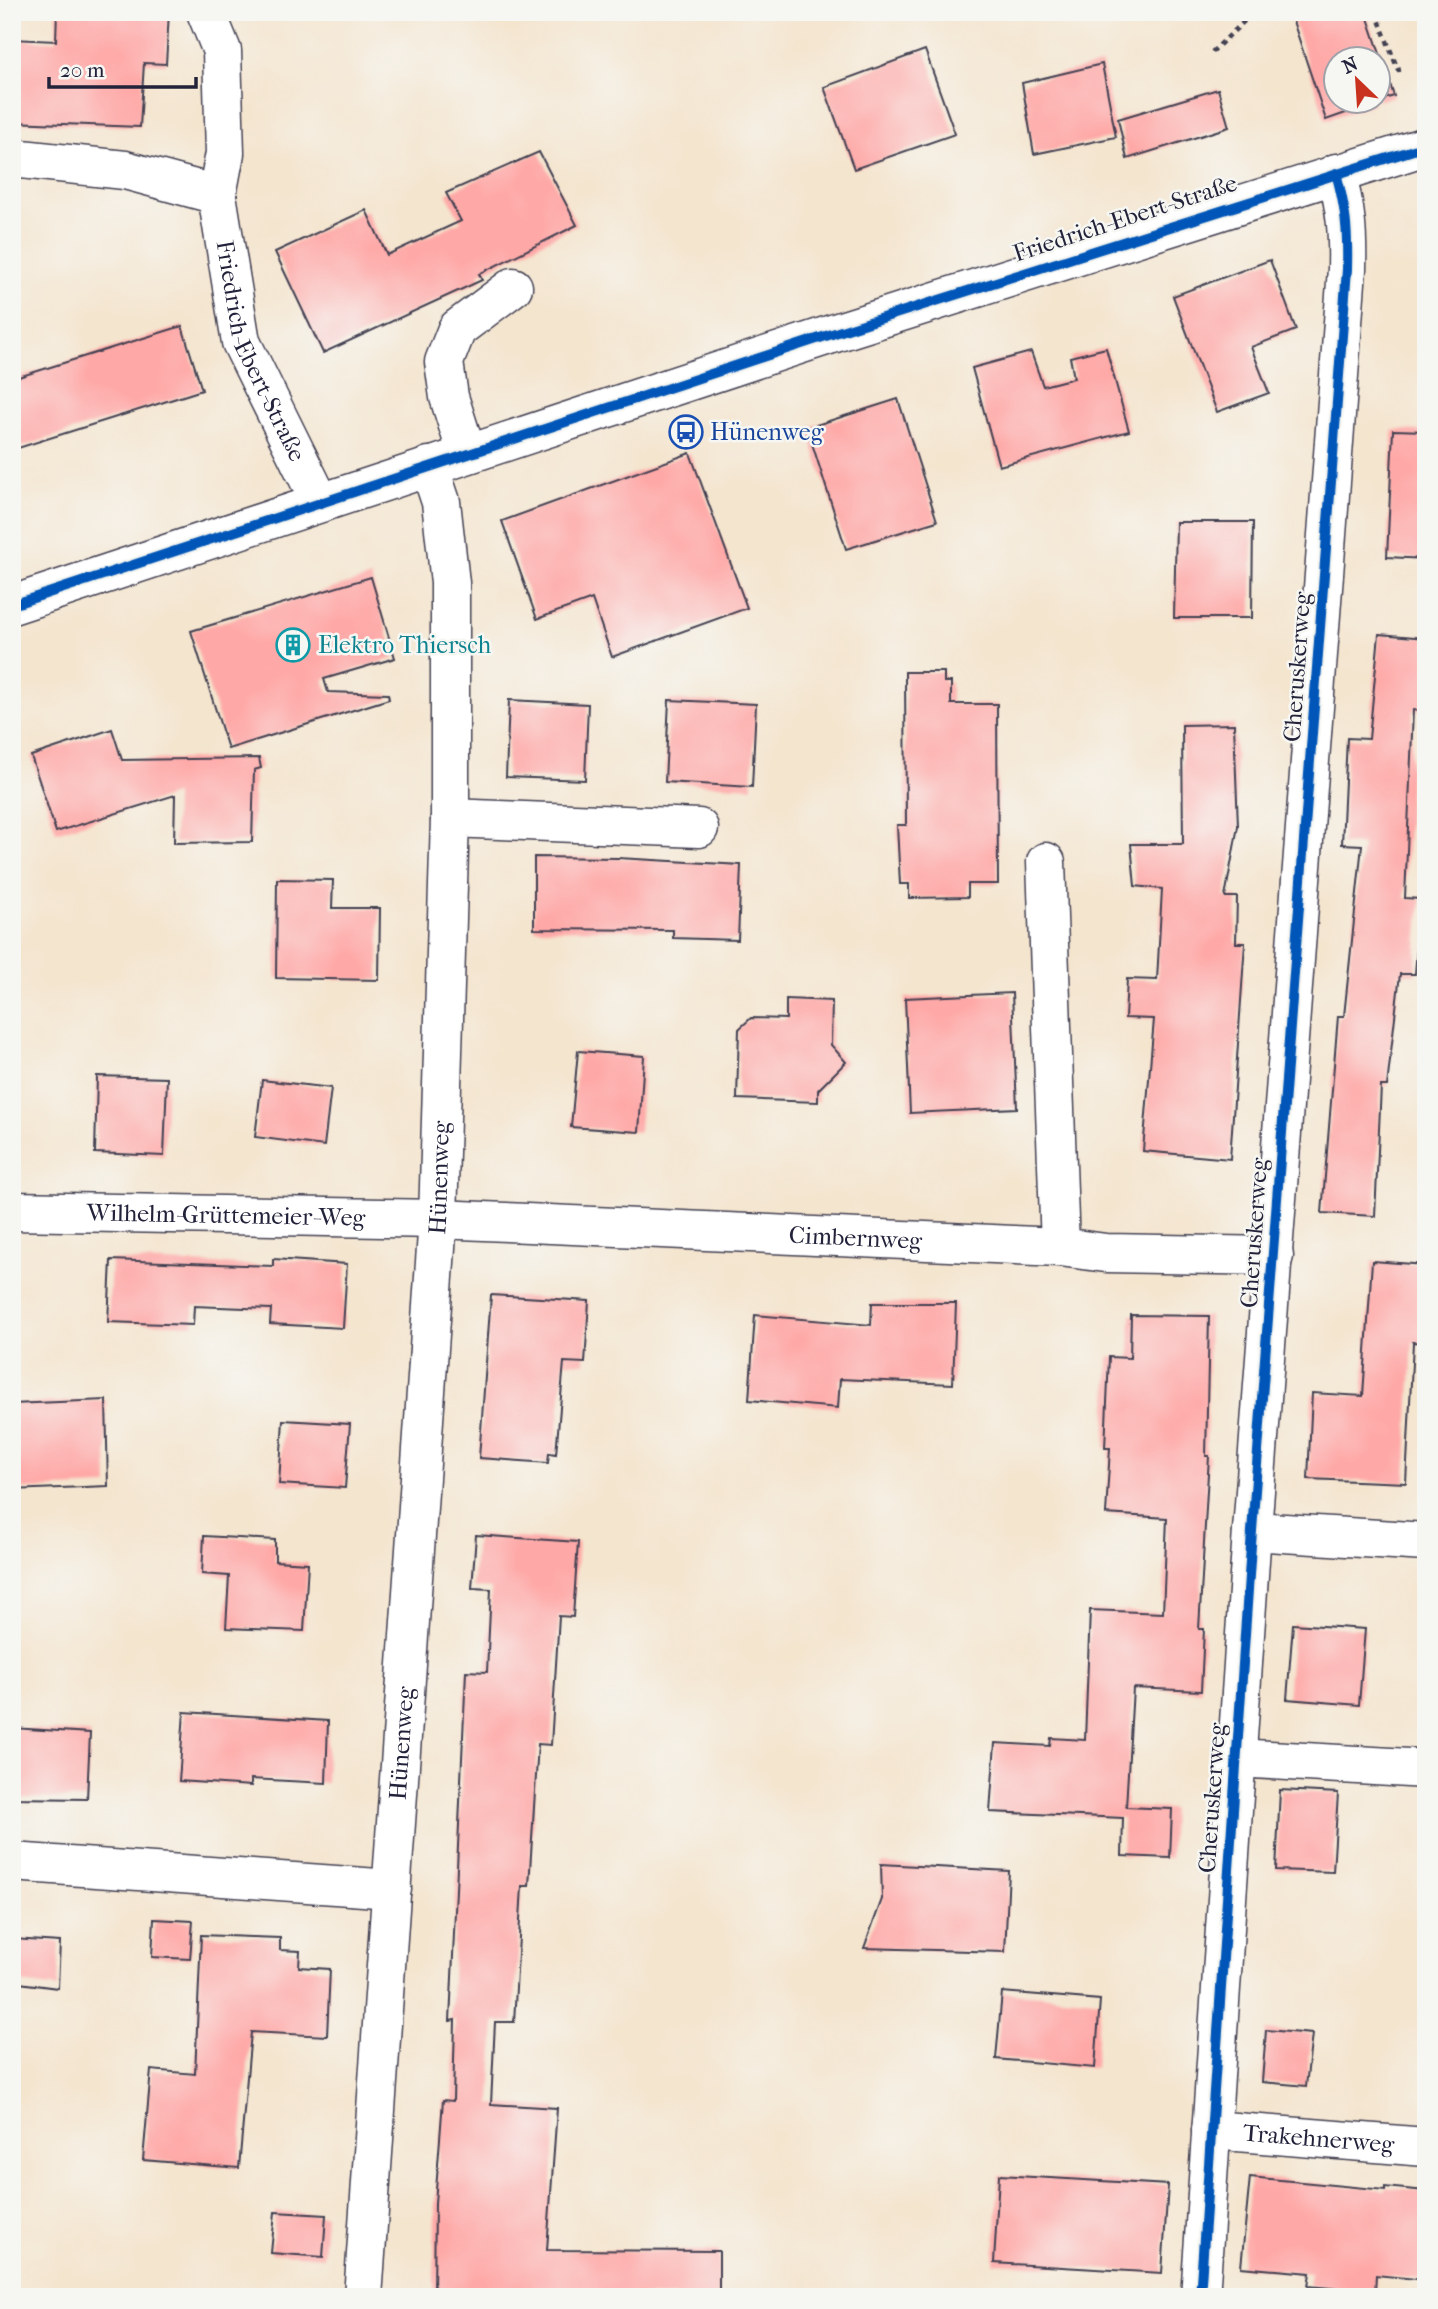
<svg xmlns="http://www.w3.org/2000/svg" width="1438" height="2309" viewBox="0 0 1438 2309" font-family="'IM FELL French Canon',serif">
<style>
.building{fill:#fea9a7}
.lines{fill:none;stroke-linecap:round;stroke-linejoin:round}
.minor-casing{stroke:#423f51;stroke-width:41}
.major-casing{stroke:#423f51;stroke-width:41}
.path{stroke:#423f51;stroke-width:4.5;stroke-dasharray:5 5;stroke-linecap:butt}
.minor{stroke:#fff;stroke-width:38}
.major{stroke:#fff;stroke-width:38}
.cycleway-casing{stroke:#f6f6f2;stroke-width:15}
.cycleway{stroke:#0057b8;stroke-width:10}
.labels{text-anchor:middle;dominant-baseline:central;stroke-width:5;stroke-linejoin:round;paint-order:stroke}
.street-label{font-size:24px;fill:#22223b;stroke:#f6f6f2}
.transit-label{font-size:24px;fill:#164399;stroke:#f6f6f2;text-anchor:start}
.culture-label{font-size:24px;fill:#0d838f;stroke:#f6f6f2;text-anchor:start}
</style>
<rect width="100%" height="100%" fill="#f6f6f2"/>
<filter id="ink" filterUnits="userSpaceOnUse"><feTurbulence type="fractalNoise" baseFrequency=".0143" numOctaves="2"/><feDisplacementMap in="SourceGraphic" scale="14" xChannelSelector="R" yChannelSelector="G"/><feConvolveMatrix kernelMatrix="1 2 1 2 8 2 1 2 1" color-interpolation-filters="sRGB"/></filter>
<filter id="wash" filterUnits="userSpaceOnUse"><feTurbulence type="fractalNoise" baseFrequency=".00686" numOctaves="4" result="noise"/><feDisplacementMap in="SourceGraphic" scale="28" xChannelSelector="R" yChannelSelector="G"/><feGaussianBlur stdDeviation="1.57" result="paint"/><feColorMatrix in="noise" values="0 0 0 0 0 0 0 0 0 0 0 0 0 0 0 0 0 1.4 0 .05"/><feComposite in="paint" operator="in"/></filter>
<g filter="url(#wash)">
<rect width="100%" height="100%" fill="#f4e5cf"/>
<g id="blocks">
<!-- building -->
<g class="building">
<path d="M57,12H169L166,64L144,63L140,127L12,122V39L56,41Z"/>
<path d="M1290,12H1366L1394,96L1378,101V60H1336V102H1377L1326,120Z"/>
<path d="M925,50L955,134L854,169L824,87Z"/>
<path d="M1102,64L1116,137L1034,154L1022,83Z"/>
<path d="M1218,89L1229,127L1127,159L1118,119Z"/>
<path d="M539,152L577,225L479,274L482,280L323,353L275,252L366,210L387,255L461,221L446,193Z"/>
<path d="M1270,260L1296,330L1251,347L1269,393L1217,412L1173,296Z"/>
<path d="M182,326L202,390L12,450V379Z"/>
<path d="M1106,348L1129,431L999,466L972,368L1031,352L1043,386L1074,378L1070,357Z"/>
<path d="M898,399L937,521L846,549L807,428Z"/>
<path d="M1393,430L1426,431V559L1387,557Z"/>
<path d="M690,453L747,608L612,657L592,599L537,619L502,521Z"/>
<path d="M1176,522H1253L1252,618H1174Z"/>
<path d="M371,577L395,658L324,679L328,692L388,694L389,699L228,749L191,631Z"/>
<path d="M1379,634L1426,638V711L1413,710L1405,898L1421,899L1415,974H1400L1387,1086H1381L1375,1216L1322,1213L1338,1016H1344L1362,845L1342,844L1347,738L1369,739Z"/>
<path d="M905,672H944V682H951V704H997L998,884H968V897L909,898V884H900L897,825H906Z"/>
<path d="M509,700L588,704L585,780L506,777Z"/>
<path d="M669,700L756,704L752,787L665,782Z"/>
<path d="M1234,724L1238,826L1225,897H1237L1236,943H1245L1230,1159L1143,1151L1154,1019L1125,1018L1127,979L1157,980L1162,889L1135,886L1131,844H1183L1182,725Z"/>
<path d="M112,729L122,760L259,758L261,768L254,770L252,842L174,843L175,795L56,832L31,756Z"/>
<path d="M534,857L618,858L741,865L738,940L673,938V930L534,929Z"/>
<path d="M277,879L333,880L332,908H380L379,980L276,978Z"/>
<path d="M1012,993L1017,1108L910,1113L905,998Z"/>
<path d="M786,999L832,1001L831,1045L846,1062L818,1090V1102L737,1099L739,1029L751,1018L786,1019Z"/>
<path d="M578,1051L644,1056L639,1132L571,1127Z"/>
<path d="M97,1076L167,1078L164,1156L95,1153Z"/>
<path d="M262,1080L331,1088L324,1146L255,1137Z"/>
<path d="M273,1259L347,1264L343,1328L270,1324L271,1309L194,1306L193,1325L108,1322L111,1260L273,1266Z"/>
<path d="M1372,1261L1426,1265V1343L1413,1342L1406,1483L1308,1479L1312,1393L1363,1396Z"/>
<path d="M491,1295L589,1301L585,1363L564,1362L556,1454L549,1453L548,1463L479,1458Z"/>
<path d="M872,1303H956L953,1384L840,1379L838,1408L749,1400L755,1315L871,1325Z"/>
<path d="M1131,1315L1209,1316L1206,1456H1209L1199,1629H1204L1201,1691L1133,1688L1126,1807L1172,1809L1170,1858L1122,1856L1123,1818L990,1812L995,1743L1050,1746L1051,1738L1085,1740L1090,1610L1163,1613L1167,1518L1106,1514L1110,1448H1105L1109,1357L1130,1358Z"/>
<path d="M106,1400L108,1486L12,1490V1404Z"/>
<path d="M283,1420L350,1424L345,1488L279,1484Z"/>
<path d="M476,1535L578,1542L573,1617L559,1616L551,1745L538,1744L529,1886H522L514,2022H495L491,2104L557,2108L547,2250L719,2251V2297H434L435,2203L443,2100L453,2101L455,2020L450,2021L466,1671L487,1672L491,1589L472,1588Z"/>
<path d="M204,1536L275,1540V1561L308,1563L304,1631L226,1628L229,1576L202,1574Z"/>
<path d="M1293,1624L1365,1629L1359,1705L1287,1699Z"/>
<path d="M184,1712L328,1721L326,1783L251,1779V1786L179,1781Z"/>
<path d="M12,1728L90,1733L87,1799L12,1798Z"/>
<path d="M1280,1790L1338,1793L1333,1872L1276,1870Z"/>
<path d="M881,1864L1009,1871L1005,1952L864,1948L882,1899Z"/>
<path d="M154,1919L193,1921L190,1959L152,1957Z"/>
<path d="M201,1935L280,1938V1950L300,1951L299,1967L330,1969L327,2036L251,2032L239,2168L143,2160L151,2070L195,2074Z"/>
<path d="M12,1939L60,1942L58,1988L12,1982Z"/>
<path d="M1002,1992L1100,2000L1095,2068L996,2059Z"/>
<path d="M1266,2030L1312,2034L1306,2086L1262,2082Z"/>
<path d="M999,2175L1168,2185L1162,2273L994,2263Z"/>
<path d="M1250,2177L1385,2190V2187L1426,2191V2280L1376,2275L1375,2292L1308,2286L1310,2273L1241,2267Z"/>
<path d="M275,2212L326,2215L323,2257L271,2253Z"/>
</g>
</g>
</g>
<g filter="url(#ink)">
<use href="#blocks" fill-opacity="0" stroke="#423f51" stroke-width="2"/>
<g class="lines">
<defs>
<g id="minor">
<path id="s1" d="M206,12L222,51L225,153L217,195L241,342L320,502"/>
<path d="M12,158L125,170L217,195"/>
<path d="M467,454L449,397L444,362L457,329L513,287"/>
<path d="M450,818L699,828"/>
<path d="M1046,862L1060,1247"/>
<path id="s2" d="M12,1211L438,1219L1060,1247L1106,1253L1274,1256"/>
<path d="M1252,1531L1426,1542"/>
<path d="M1235,1758L1426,1769"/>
<path d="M12,1862L392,1889"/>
<path id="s3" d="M1211,2130L1426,2147"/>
<path id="s4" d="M363,2297L438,1219L450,818V583L441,502L429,466"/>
<path d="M1200,2297L1252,1531L1347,269C1348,232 1346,209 1336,173"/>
</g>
<path id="major" d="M12,605L838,332L1426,146"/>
</defs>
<!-- minor casing -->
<use href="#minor" class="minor-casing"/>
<!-- major casing -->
<use href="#major" class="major-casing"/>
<!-- path -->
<g class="path">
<path d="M1376,12L1398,70L1404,69"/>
<path d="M1212,52L1254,12"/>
</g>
<!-- minor -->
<use href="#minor" class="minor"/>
<!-- major -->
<use href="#major" class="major"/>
<defs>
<g id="cycleway">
<path d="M12,605L838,332L1426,146"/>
<path d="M1200,2297L1252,1531L1347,269C1348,232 1346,209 1336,173"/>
</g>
</defs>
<!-- cycleway casing -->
<use href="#cycleway" class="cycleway-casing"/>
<!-- cycleway -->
<use href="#cycleway" class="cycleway"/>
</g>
</g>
<!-- icons -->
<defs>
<symbol id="bus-ring" viewBox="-11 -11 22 22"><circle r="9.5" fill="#f6f6f2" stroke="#1a4fb4" stroke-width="1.5"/><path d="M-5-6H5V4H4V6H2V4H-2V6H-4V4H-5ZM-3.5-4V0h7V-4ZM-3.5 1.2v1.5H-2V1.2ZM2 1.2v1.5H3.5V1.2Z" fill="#1a4fb4"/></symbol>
<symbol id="building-ring" viewBox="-11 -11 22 22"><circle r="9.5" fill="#f6f6f2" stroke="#0f9aa8" stroke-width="1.5"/><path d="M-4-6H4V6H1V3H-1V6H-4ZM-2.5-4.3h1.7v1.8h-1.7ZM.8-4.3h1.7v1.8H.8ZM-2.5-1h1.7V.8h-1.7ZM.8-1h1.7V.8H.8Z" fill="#0f9aa8"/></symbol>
</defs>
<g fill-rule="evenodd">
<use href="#bus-ring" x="667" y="413" width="38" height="38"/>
<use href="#building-ring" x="274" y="626" width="38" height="38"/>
</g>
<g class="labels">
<!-- street labels -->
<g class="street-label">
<text transform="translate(1125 218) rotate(-18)">Friedrich-Ebert-Straße</text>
<text stroke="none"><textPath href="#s1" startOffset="350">Friedrich-Ebert-Straße</textPath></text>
<text transform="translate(1297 667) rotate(-86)">Cheruskerweg</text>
<text stroke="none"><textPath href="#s4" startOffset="1122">Hünenweg</textPath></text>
<text stroke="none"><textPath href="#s2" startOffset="214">Wilhelm-Grüttemeier-Weg</textPath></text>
<text transform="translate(1254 1233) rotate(-86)">Cheruskerweg</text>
<text stroke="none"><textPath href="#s2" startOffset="844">Cimbernweg</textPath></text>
<text stroke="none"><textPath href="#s4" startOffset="555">Hünenweg</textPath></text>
<text transform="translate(1212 1798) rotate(-86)">Cheruskerweg</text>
<text stroke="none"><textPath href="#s3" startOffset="108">Trakehnerweg</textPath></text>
</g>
<!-- transit labels -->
<g class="transit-label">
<text x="710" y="432">Hünenweg</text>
</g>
<!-- culture labels -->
<g class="culture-label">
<text x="318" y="645">Elektro Thiersch</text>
</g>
</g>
<!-- margin -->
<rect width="1438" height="2309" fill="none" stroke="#f6f6f2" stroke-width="42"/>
<!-- north arrow -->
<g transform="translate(1357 80) rotate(335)"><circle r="33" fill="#f6f6f2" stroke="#a1a1a9" stroke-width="2"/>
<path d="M0-5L12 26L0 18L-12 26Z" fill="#c8321e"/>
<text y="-10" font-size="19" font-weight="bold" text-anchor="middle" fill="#22223b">N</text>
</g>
<!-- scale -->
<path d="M49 77v10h147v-10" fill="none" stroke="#22223b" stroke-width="3.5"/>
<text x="60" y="77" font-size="21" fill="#22223b" stroke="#f6f6f2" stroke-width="5" paint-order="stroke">20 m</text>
</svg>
